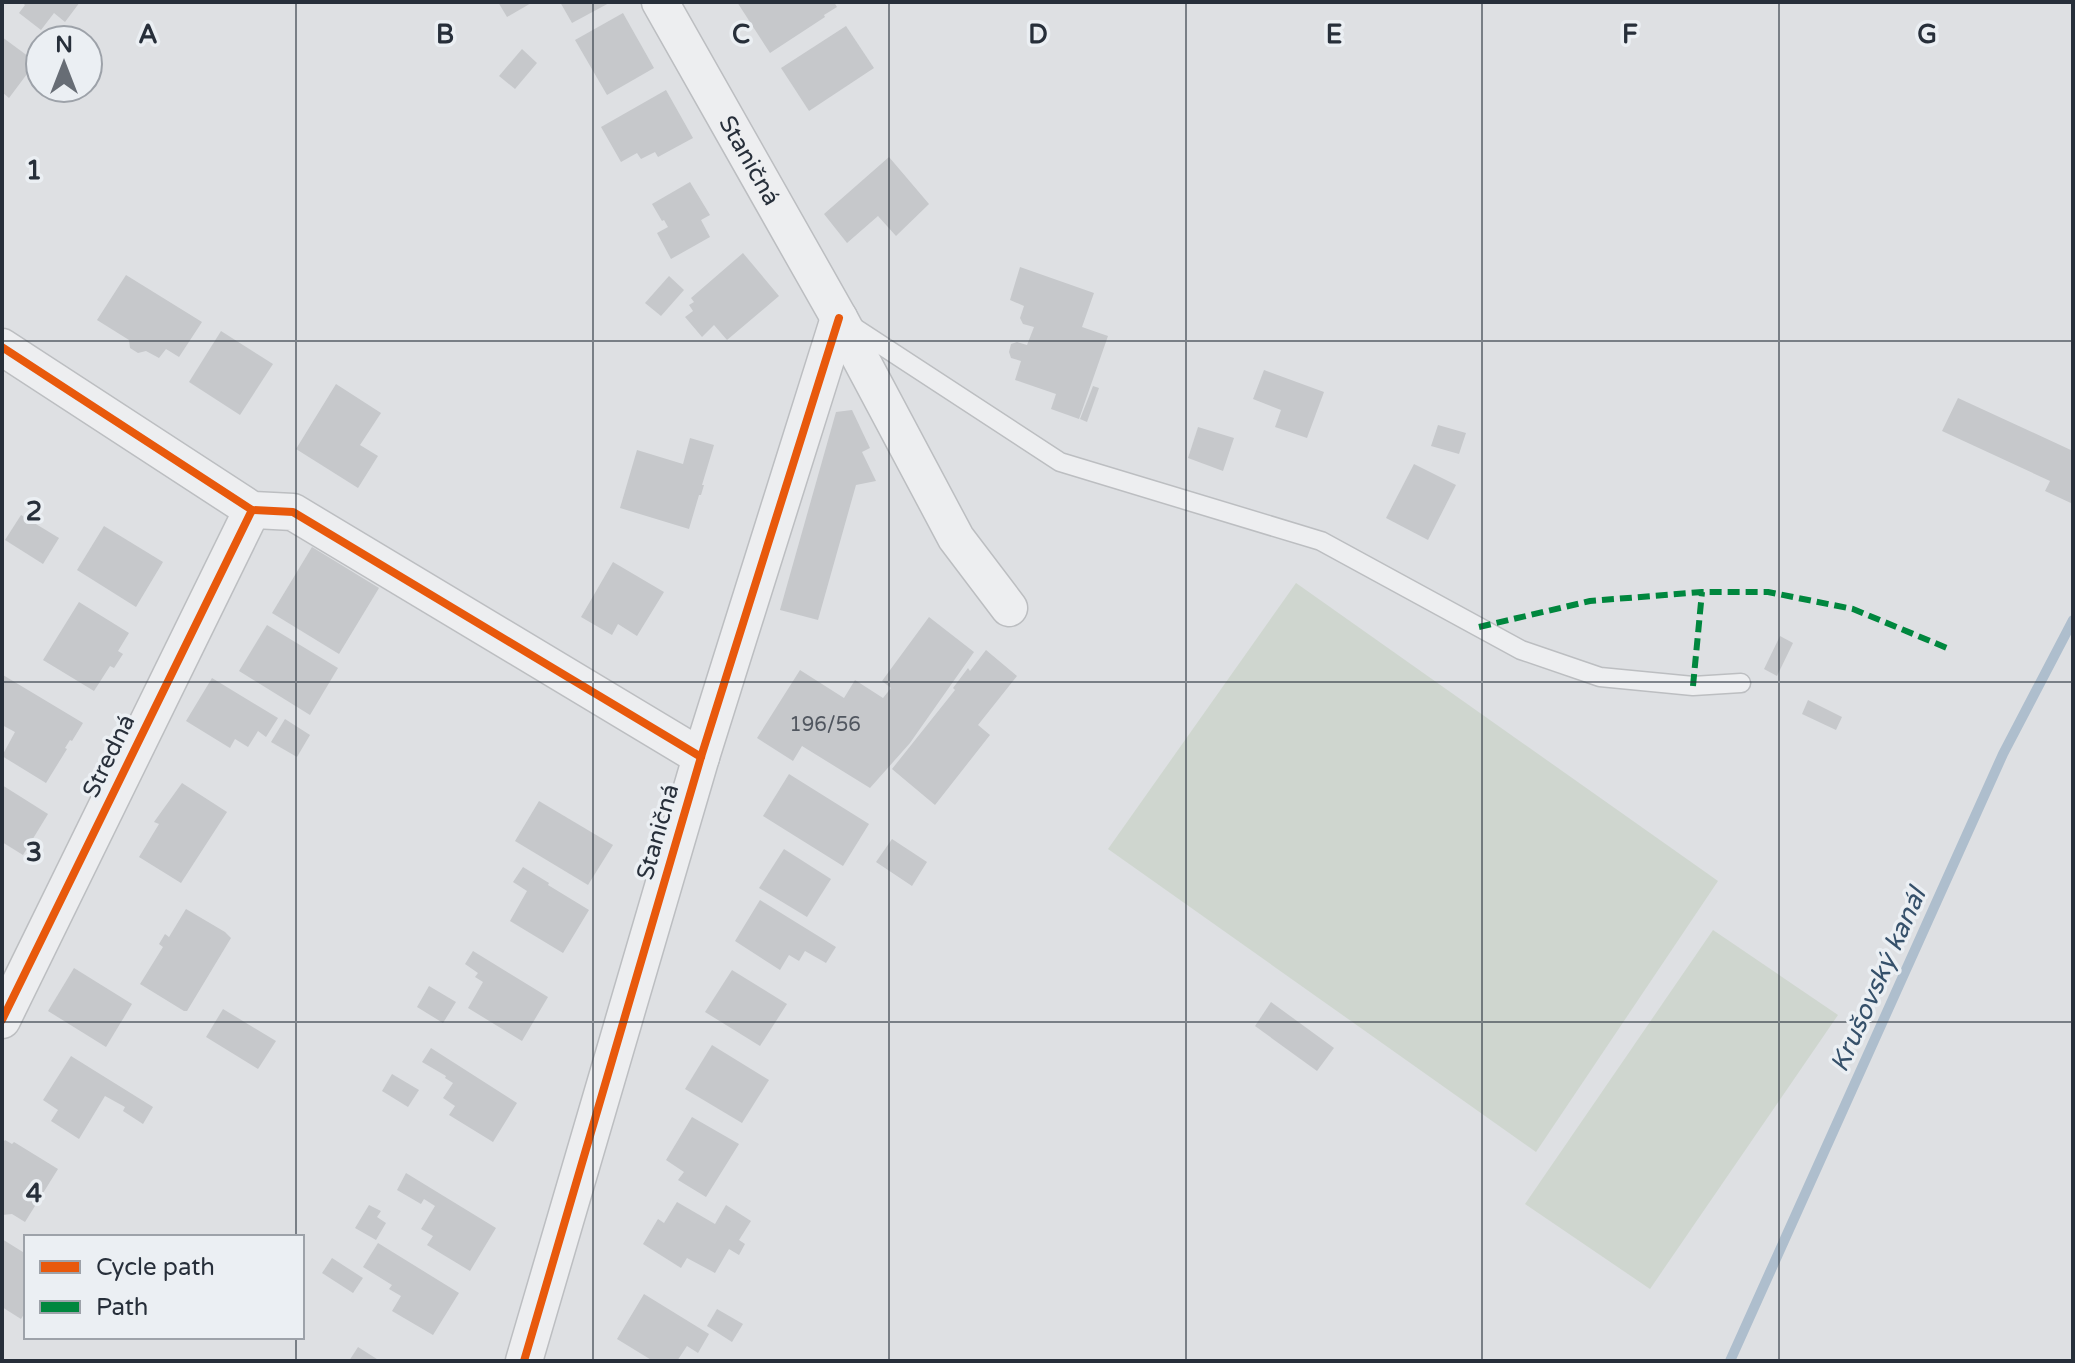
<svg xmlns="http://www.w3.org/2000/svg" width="2075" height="1363" viewBox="0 0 2075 1363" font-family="'Varela Round',sans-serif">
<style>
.green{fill:#cfd6cf}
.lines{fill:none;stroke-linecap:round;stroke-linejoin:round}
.stream{stroke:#aebecd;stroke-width:10}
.building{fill:#c6c8cb}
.lane-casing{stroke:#bcbec1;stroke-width:21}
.street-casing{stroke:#bcbec1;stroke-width:39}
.lane{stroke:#edeef0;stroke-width:18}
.street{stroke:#edeef0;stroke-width:36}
.quiet{stroke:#00873e;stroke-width:6;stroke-dasharray:12 6;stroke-linecap:butt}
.cycleway-casing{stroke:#ebeff3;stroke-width:13}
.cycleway{stroke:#e8590c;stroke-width:8}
.grid{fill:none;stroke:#272f3a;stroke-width:2;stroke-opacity:0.55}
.labels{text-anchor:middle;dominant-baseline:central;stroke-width:7;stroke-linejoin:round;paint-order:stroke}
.number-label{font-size:20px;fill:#50565f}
.street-label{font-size:24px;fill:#272f3a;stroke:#ebeff3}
.water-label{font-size:26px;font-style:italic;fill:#35506a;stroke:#ebeff3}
.grid-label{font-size:26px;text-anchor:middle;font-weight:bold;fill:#272f3a;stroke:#ebeff3;stroke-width:7;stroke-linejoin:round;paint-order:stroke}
</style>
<rect width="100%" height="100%" fill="#dee0e3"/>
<!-- green -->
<g class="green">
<path d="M1296,583L1718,881L1536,1152L1108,849Z"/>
<path d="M1713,930L1838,1015L1650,1289L1525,1204Z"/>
</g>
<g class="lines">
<!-- stream -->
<path class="stream" d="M1730,1361L2003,754L2073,620"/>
</g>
<!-- building -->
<g class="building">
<path d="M22,2H80L65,22L54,13L41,30L19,13L25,5Z"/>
<path d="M498,2H533L507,17Z"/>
<path d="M560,2H611L572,23Z"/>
<path d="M737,2H834L837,7L824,15L825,17L770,53Z"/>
<path d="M623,13L654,68L607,95L575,40Z"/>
<path d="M846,26L874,68L809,111L781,68Z"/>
<path d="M2,37L36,62L9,98L2,92Z"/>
<path d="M522,49L537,63L515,89L499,76Z"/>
<path d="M666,90L693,138L658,157L655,152L641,159L637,153L621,162L601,127Z"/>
<path d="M889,157L929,204L896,236L878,216L847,243L824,214Z"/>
<path d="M690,182L710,215L701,220L710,237L671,259L657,233L668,227L664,220L662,221L652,204Z"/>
<path d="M743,253L779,296L727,340L714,325L702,337L685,317L693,311L689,305L694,302L691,298Z"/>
<path d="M1020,267L1094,293L1082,327L1108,336L1079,419L1051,409L1056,394L1015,380L1021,361L1011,358L1009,352L1011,344L1017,342L1027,345L1034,327L1023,324L1020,318L1024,306L1010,300Z"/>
<path d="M126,275L202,322L179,357L166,349L159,358L146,351L138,353L130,348L129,340L97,320Z"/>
<path d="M669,276L684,290L661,316L645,303Z"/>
<path d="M221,331L273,364L240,415L189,382Z"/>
<path d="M1264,370L1324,392L1307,438L1275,427L1281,410L1253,399Z"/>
<path d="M336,384L381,413L360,445L378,456L358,488L296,449Z"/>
<path d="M1093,386L1099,388L1087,422L1080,419Z"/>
<path d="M1958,398L2073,451V504L2045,491L2050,481L1942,431Z"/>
<path d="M852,410L870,448L862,452L876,481L856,485L818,620L780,610L836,412Z"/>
<path d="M1438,425L1466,433L1459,454L1431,446Z"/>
<path d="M1198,427L1234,438L1223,471L1188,458Z"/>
<path d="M690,438L714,445L702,485H704L701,495H699L689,529L620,508L637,450L683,464Z"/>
<path d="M1414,464L1456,485L1428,540L1386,518Z"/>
<path d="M21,515L59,538L43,564L5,540Z"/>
<path d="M104,526L163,562L136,607L77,570Z"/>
<path d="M312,547L379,588L339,654L272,613Z"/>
<path d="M613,562L664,592L637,636L618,624L612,635L581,617Z"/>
<path d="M79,602L129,633L118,651L123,654L114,668L110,666L94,691L43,660Z"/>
<path d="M929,617L974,652L910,743L870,788L802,746L793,761L757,738L800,670L844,698L855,680L883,698L891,688L882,681Z"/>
<path d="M267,625L338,668L310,715L239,671Z"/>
<path d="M1780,636L1793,643L1777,676L1764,669Z"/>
<path d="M986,650L1017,676L978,725L990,735L935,805L892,769L955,690L953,688L968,668L970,671Z"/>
<path d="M3,675L83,723L72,741L70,740L65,748L67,749L46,783L2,756L15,732L2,725Z"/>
<path d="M212,678L278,718L266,737L258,731L248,747L235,739L230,748L186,721Z"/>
<path d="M1808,700L1842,717L1836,730L1802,714Z"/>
<path d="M285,719L310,735L297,757L271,742Z"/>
<path d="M789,774L869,824L843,866L763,816Z"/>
<path d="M182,783L227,812L181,883L139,857L159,824L154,822Z"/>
<path d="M2,785L48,814L23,855L2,842Z"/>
<path d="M539,801L613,845L588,885L515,841Z"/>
<path d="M892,839L927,862L912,886L876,862Z"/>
<path d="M784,849L831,879L807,917L759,888Z"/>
<path d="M523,867L549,883L548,885L589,910L563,953L510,921L527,891L513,882Z"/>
<path d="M760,900L836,947L826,963L805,951L799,961L789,955L780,970L735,941Z"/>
<path d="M186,909L225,932L231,938L187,1011H184L140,984L163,947L159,944L165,934L169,937Z"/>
<path d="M473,951L548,997L522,1041L468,1008L483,982L475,977L478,973L465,964Z"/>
<path d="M74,968L132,1004L106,1047L48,1011Z"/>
<path d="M732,970L787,1004L760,1046L705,1012Z"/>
<path d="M429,986L456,1002L443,1023L417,1007Z"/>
<path d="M1271,1002L1334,1048L1317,1071L1255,1026Z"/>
<path d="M223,1009L276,1041L258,1069L206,1037Z"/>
<path d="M712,1045L769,1080L742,1123L685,1089Z"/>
<path d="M431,1048L517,1103L493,1142L449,1115L455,1106L443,1098L453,1083L445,1078L446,1076L422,1062Z"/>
<path d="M71,1056L153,1107L143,1124L123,1111L125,1107L105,1096L79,1139L51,1121L58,1110L43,1100Z"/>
<path d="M392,1074L419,1090L408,1107L382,1091Z"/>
<path d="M692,1117L739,1144L706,1197L678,1180L684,1172L666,1160Z"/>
<path d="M5,1140L12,1144L14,1142L58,1169L25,1222L12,1214L2,1215V1144Z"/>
<path d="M406,1173L496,1228L470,1271L427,1245L433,1236L421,1229L435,1206L424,1199L421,1204L397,1190Z"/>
<path d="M677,1202L715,1224L726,1205L751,1221L739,1240L745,1244L739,1255L729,1249L715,1273L687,1258L681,1268L643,1244L658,1219L664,1223Z"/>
<path d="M369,1205L381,1211L377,1217L386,1223L376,1240L355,1228Z"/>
<path d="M2,1239L26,1254V1311L21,1319L2,1307Z"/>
<path d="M378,1243L459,1293L433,1335L392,1311L401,1296L389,1289L392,1285L363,1267Z"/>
<path d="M332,1258L363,1278L353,1293L322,1273Z"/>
<path d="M644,1294L709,1334L698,1353L687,1346L677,1361H653L617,1339Z"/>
<path d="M717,1309L743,1324L732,1342L707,1326Z"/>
<path d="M358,1347L380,1361H349Z"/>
</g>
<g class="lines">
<defs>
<path id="lane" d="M852,326L1060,462L1321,541L1521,650L1600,677L1693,686L1741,683"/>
<g id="street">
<path id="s1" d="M660,2L839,318L956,538L1009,608"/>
<path d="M2,347L252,510L293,512L701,757"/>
<path d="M2,1020L252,510"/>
<path d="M524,1361L701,757L839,318"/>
</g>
</defs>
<!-- lane casing -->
<use href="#lane" class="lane-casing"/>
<!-- street casing -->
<use href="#street" class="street-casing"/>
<!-- lane -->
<use href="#lane" class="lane"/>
<!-- street -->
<use href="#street" class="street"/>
<!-- quiet -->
<g class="quiet">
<path d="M1479,627L1590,601L1702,592H1768L1853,609L1947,648"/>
<path d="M1693,686L1702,592"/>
</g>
<defs>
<g id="cycleway">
<path d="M2,347L252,510L293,512L701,757"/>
<path d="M2,1020L252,510"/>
<path d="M524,1361L701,757L839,318"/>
</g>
</defs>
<!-- cycleway casing -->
<use href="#cycleway" class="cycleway-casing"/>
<!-- cycleway -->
<use href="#cycleway" class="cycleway"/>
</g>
<!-- grid -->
<path class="grid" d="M296,2V1237M593,2V1361M889,2V1361M1186,2V1361M1482,2V1361M1779,2V1361M2,341H2073M2,682H2073M2,1022H2073M296,1337V1361"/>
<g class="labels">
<!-- number labels -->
<g class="number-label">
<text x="825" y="725">196/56</text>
</g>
<!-- street labels -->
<g class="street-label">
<text stroke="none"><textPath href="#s1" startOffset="182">Staničná</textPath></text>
<text transform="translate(109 756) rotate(-64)">Stredná</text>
<text transform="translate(658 832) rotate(-74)">Staničná</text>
</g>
<!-- water labels -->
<g class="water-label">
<text transform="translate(1878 980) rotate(-66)">Krušovský kanál</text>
</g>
</g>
<g class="grid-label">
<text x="148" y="43">A</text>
<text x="445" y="43">B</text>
<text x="741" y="43">C</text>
<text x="1038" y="43">D</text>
<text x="1334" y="43">E</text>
<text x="1630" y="43">F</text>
<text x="1927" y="43">G</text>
<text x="34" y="179">1</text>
<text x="34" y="520">2</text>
<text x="34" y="861">3</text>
<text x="34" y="1202">4</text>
</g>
<!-- border -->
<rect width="2075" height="1363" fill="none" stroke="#272f3a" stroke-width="8"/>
<!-- legend -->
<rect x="24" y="1235" width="280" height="104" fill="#ebeff3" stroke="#9da2a9" stroke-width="2"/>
<rect x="40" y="1261" width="40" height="12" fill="#e8590c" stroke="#9da2a9" stroke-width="2"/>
<text x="96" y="1275" font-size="24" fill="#272f3a">Cycle path</text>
<rect x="40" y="1301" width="40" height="12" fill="#00873e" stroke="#9da2a9" stroke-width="2"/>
<text x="96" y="1315" font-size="24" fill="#272f3a">Path</text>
<!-- north arrow -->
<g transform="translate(64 64)"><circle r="38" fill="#ebeff3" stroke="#9da2a9" stroke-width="2"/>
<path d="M0-6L14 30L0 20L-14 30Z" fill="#676d75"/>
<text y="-12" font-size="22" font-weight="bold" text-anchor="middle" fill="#272f3a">N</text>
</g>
</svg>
